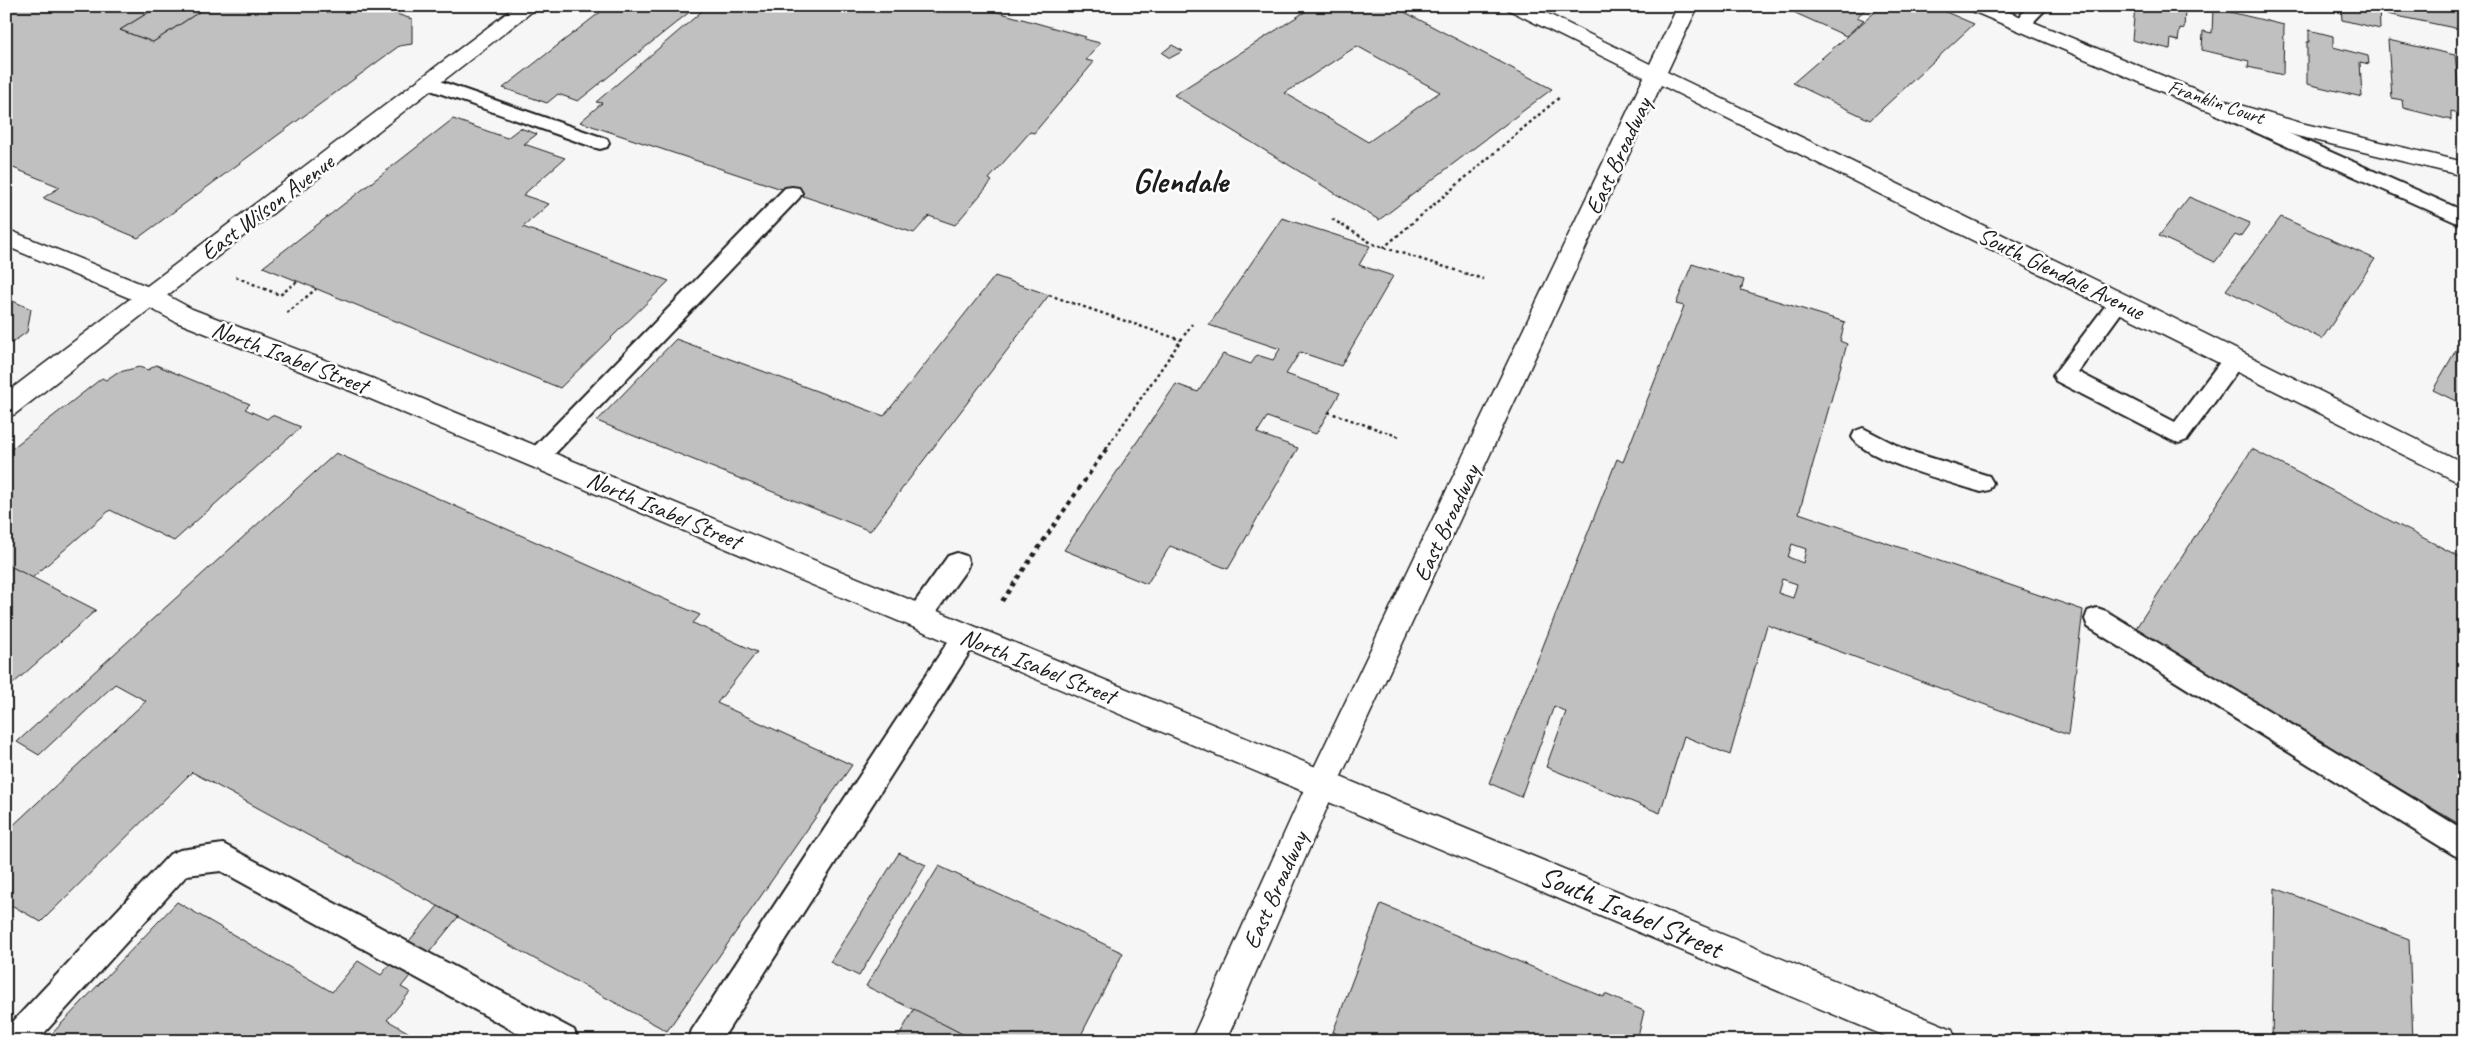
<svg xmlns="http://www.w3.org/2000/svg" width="2470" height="1047" viewBox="0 0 2470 1047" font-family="Caveat,sans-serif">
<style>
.building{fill:#c0c0c0;stroke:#1c1c1c;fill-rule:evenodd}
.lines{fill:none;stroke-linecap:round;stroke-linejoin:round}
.lane-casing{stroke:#1c1c1c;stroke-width:4}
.street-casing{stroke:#1c1c1c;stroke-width:3}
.secondary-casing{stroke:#1c1c1c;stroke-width:3}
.path-far1{stroke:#1c1c1c;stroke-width:2.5;stroke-dasharray:3 3;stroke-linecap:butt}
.path{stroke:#1c1c1c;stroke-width:4;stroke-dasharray:4.5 4.5;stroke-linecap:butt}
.lane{fill:#fff;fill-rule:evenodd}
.street{fill:#fff;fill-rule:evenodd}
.secondary{fill:#fff;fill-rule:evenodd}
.labels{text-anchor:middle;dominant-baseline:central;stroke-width:5;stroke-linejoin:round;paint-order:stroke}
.far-street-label{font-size:20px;fill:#1c1c1c;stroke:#fff}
.street-label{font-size:24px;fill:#1c1c1c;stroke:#fff}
.near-street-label{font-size:29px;fill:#1c1c1c;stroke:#fff}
.town-label{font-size:34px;font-weight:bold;fill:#1c1c1c;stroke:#fff}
</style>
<rect width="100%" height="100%" fill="#f6f6f6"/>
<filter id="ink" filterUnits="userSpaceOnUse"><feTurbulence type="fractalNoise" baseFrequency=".02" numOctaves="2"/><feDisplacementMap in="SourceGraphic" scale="10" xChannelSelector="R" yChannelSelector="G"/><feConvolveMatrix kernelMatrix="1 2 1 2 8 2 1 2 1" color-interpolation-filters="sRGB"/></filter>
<g filter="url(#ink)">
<!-- building -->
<g class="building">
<path d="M6,6H159L120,30L153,42L208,6H289L297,10L304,6H371L412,19V44L399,46L138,238L43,198L60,187L6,165Z"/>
<path d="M159,6H208L153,42L120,30Z"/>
<path d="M608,6H697L578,101L558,94L547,103L503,88Z"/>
<path d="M708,6H976L1086,37L1084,39L1100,43L1086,60L1094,62L1034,133L1030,132L989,179L992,181L955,225L929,216L914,233L580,122L602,103L596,102Z"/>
<path d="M1314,6H1393L1552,89L1379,220L1174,95ZM1357,46L1440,92L1368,142L1285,93Z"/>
<path d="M1780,6H1869L1857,17L1864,20L1846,36Z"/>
<path d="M1882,6H1932L1974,24L1870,120L1793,83Z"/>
<path d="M2135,6H2173L2185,9L2184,29L2180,28L2178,41L2171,39L2170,49L2132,40Z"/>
<path d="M2341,6H2379L2380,29L2342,20Z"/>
<path d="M2386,6H2450L2462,9L2464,30L2387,14Z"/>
<path d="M2213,8L2284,25L2283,75L2248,67L2249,61L2202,50L2203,31L2212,33Z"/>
<path d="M2309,30L2333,36V47L2368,56L2369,64L2360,62L2362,97L2307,84V42H2309Z"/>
<path d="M2388,40L2455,55L2462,114L2451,111V120L2403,108L2402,100L2392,98Z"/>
<path d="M1172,45L1183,51L1170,58L1162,53Z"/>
<path d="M453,119L507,138L520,128L537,134L524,144L565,158L523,195L549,204L523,227L669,281L560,388L263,267Z"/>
<path d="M2189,197L2250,223L2240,237L2235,235L2215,262L2159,236Z"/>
<path d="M2281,217L2375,259L2322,339L2226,290Z"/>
<path d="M1282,218L1370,246L1359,265L1393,276L1341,366L1300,352L1286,374L1340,393L1316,434L1267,417L1257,433L1298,448L1228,569L1170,546L1147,584L1064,550L1176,384L1198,392L1223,354L1251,364L1257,355L1273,360L1280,349L1209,325Z"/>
<path d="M1692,264L1744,280L1741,290L1845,322L1840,341L1847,344L1799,513L2083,610L2068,735L1767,625L1730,755L1684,736L1660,813L1546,767L1566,712L1554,706L1521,797L1489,783L1617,459L1623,462L1684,306L1676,304ZM1792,544L1806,549L1803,563L1788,557ZM1782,579L1797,584L1793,598L1778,593Z"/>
<path d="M995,276L1049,295L870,531L597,421L676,339L884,416Z"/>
<path d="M6,298L31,309L27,332L6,347Z"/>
<path d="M2464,336V405L2433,390Z"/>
<path d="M156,365L250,404L245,409L267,419L272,415L301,427L174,541L110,510L32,578L6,564V453L102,378L106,380L116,373L139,367L148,370Z"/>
<path d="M2252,449L2464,559V827L2134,631Z"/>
<path d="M336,453L700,615L693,623L757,652L717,703L852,765L667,1031L192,772L41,922L6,902V832L146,701L115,684L39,755L17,742Z"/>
<path d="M6,564L96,610L6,690Z"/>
<path d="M899,853L926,865L859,976L830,962Z"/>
<path d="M939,866L1123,953L1078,1041H976L866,986Z"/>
<path d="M2275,888L2409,939L2413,1041H2272Z"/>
<path d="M177,902L332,992L358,961L381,975L438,906L458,917L401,987L410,992L387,1020L423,1041H45Z"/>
<path d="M1381,904L1604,997L1605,994L1644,1011L1637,1041H1354L1333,1032Z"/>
<path d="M914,1009L976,1041H896Z"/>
<path d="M1333,1032L1354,1041H1330Z"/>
</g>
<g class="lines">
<defs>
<g id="lane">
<path d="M2030,6H2049L2036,19L2029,30H2017L2014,26L2023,12Z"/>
<path d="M428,77L607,139L609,143L607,147L600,149L593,147L422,87L419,83L422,79Z"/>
<path d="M2220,103L2464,211V226L2213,113L2211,109L2213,105Z"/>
<path d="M792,187L799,188L802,193L799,198L545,464L537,467L529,464L526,458L529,452L785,188Z"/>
<path d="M2119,295L2126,297L2129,302L2078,372L2175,422L2226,354L2234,352L2242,354L2245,360L2187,440L2179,443L2171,440L2056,381L2053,375L2112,297Z"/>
<path d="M1863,428L1906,450L1989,476L1993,483L1989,490L1981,492C1954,483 1864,460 1852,437L1855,431Z"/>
<path d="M957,553L966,556L969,563L966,570L928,623L919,627L910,623L907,616L910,609L948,556Z"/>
<path d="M2097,608L2106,611L2464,830V859L2454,855L2088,627L2085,619L2088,611Z"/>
<path d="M966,625L975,628L979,636L975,644L721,1041H688L692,1030L957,628Z"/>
<path d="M223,844L574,1030L578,1041H532L221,871L187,875L37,1041H6V1029L170,854L180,850Z"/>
</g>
<g id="street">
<path d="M1967,6H1995L2216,98L2301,123L2464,162V176L2297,136L2200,108L1970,10Z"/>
<path d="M6,229L159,291L192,309L379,381L1952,1029L1957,1041H1897L361,395L174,321L141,303L6,246Z"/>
</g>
<g id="secondary">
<path d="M516,6H539L15,414L6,417V393Z"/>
<path d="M1506,6H1532L1650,64L1678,6H1698L1667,72L2141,302L2464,463V485L1661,85L1335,789L1226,1041H1191L1311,774L1644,77L1509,10Z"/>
</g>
</defs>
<!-- lane casing -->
<use href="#lane" class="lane-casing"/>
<!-- street casing -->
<use href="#street" class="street-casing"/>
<!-- secondary casing -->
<use href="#secondary" class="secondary-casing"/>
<!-- path-far1 -->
<g class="path-far1">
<path d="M1332,219L1373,244L1483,279"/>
<path d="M1383,248L1561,96"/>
<path d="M236,277L280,295L298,281"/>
<path d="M1049,295L1181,340"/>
<path d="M287,313L316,289"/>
<path d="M1328,412L1400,437"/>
<path d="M1106,449L1192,324"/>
</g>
<!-- path -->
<path class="path" d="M1002,601L1107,448"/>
<!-- lane -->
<use href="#lane" class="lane"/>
<!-- street -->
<use href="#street" class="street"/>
<!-- secondary -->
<use href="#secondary" class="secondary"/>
</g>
</g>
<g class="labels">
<!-- far-street labels -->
<g class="far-street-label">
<text transform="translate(2216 102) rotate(19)">Franklin Court</text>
</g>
<!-- street labels -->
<g class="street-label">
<text transform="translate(1618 156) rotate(-65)">East Broadway</text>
<text transform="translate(267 207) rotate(-37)">East Wilson Avenue</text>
<text transform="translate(2061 273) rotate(26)">South Glendale Avenue</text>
<text transform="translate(290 357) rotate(21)">North Isabel Street</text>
<text transform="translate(664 510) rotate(23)">North Isabel Street</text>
<text transform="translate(1446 523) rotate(-65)">East Broadway</text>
<text transform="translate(1038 666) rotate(22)">North Isabel Street</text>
<text transform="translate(1275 890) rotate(-66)">East Broadway</text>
</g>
<!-- near-street labels -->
<g class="near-street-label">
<text transform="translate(1631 912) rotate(23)">South Isabel Street</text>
</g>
<!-- town labels -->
<g class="town-label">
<text x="1180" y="180">Glendale</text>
</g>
</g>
<!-- margin -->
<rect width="2470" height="1047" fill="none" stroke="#fff" stroke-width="25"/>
<rect x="12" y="12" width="2445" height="1022" fill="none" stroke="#1c1c1c" stroke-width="2" filter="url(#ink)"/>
</svg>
